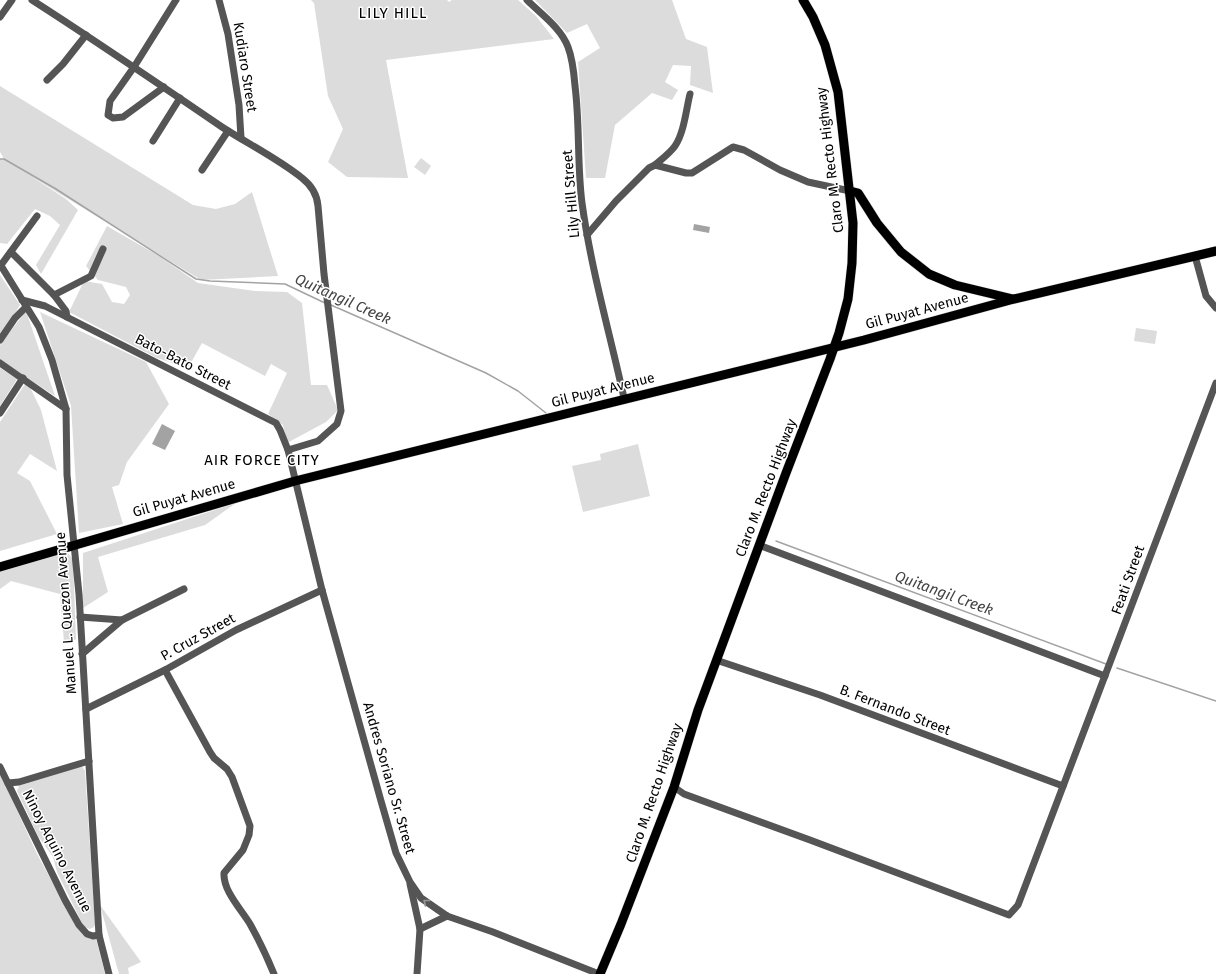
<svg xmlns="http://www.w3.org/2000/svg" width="1216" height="974" viewBox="0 0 1216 974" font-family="'Fira Sans',sans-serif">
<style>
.green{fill:#dcdcdc}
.water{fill:#a3a3a3}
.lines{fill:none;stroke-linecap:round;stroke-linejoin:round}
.stream{stroke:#a3a3a3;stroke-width:1.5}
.major-casing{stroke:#dbdbdb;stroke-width:10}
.minor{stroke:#555;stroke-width:7}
.major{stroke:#000;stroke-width:9}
.oneway{stroke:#999}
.labels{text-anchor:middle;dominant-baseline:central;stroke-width:3;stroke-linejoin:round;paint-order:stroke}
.street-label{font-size:14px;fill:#000;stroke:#fff}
.neighbourhood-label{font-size:15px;letter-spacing:1px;fill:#000;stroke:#fff}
.water-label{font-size:15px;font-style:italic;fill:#444;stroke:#fff}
</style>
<rect width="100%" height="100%" fill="#fff"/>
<!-- green -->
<g class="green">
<path d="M311,0H447L449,2L452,0H518L536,16L554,39L386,60L408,178L347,177L328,162L343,129L328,96L314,3Z"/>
<path d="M535,0H672L686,39L707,47L713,93L690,85L691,66L673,65L665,82L678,90L672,100L652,93L615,125L605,178H586L578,62L600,48L587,24L567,33Z"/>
<path d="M0,86L193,205L216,209L235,204L252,192L278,276L201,280L29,175L66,199L78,210L41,274L36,265L60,225L50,216L35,209L7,244L0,243V159H4L0,152Z"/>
<path d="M421,158L431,166L425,175L414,167Z"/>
<path d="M107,226L159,256L198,283L255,291L287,292L302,303L311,385H327L338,410L326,422L287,443L283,425L268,414L287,373L271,364L265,376L202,343L188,368L157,358L69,312L84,281L102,284L112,302L124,304L130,295L126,287L98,280L86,266Z"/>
<path d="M0,275L20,305L0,338Z"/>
<path d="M26,311L55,396L0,360V345Z"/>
<path d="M40,312L146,362L169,404L127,462L119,485L112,487L123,524L79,533L71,406Z"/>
<path d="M1136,328L1157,331L1155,344L1134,341Z"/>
<path d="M0,368L17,379L0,406Z"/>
<path d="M27,381L41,410L57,471L30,454L17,473L30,481L57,534L0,551V422Z"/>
<path d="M638,444L650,496L583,512L572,466L601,460L600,454Z"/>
<path d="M236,503L205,525L98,557L108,592L83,608V553Z"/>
<path d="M63,553H68L73,560L76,639L71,642H64L60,594L11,581L0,589V571Z"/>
<path d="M81,765L85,771L95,924L94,927L90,929L84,927L82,923L57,872L53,857L38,836L17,791L20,784Z"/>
<path d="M0,773L37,854L75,924L82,934L96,939L105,974H0Z"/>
<path d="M100,905L141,962L128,968L129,974H119Z"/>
</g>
<!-- water -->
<g class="water">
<path d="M694,224L710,227L709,233L693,230Z"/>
<path d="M162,424L175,431L165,450L152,444Z"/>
</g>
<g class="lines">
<!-- stream -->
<g class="stream">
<path d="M0,159H4L56,189L196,279L210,281L285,284L325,303"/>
<path d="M331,305L486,373L518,391L546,413"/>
<path d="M776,541L1106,664"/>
<path d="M1117,668L1216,701"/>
</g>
<defs>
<g id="major">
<path d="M850,191L858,193L877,223L901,252L929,274L955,285L1013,299"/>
<path d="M0,567L295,481L864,340L1014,299L1216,251"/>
<path d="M600,974L621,924L674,787L698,710L786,473L830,359L839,333L848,299L852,263L853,223L838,92L825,45L813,17L803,0"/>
</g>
</defs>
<!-- major casing -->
<use href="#major" class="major-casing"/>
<!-- minor -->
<g class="minor">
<path d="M32,0C96,41 159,84 222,127C248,144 277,158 302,178C311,185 317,194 318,206L324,274L341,411L337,424L318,441L288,450"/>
<path d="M219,0L228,34L239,105L241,138"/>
<path d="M527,0C541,14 561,28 568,47C573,60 574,73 575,86C580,125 577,165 582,203C591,269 610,334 624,398"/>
<path d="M0,17L12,0"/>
<path d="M47,80L63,64L86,35"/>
<path d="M164,87L123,117L113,118L108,115L110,101L134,67L176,0"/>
<path d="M153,141L180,98"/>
<path d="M655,165C662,159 670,153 675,146C684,133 686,110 690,94"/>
<path d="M202,170L228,131"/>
<path d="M587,235L616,201L649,168L655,165L686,173H692L733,147L744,150L780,170L808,182L850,191"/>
<path d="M11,252L54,295L91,276L103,249"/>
<path d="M1195,256L1206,296L1216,308"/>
<path d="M0,264L39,327L52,360L66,409L67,475L79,594L99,935L109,974"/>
<path d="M1,265L37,216"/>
<path d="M54,295L66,311L67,317"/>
<path d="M22,300L45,306L276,423L280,430L288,450L322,590L381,801L396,853L410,882L421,898L447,916L493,932L599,974"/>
<path d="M0,340L15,318L26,307"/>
<path d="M0,363L66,409"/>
<path d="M0,413L23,378"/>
<path d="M759,545L1105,676"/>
<path d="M80,617L122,620"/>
<path d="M82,654L122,620L184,589"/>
<path d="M716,660L820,695L1063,786"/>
<path d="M165,670L210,752L214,758L227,769L232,777L250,826L249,835L243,850L224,873C223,891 241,909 250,924C259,940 267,957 274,974"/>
<path d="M86,709L165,670L236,630L322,590"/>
<path d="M0,767L65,900L79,925L87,934L93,936L99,935"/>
<path d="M8,783L19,782L89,761"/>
<path d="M674,787L684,794L810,840L1009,915L1018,905L1216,383"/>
<path d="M410,884L420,929L417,974"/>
<path d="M420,929L447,916"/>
</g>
<!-- major -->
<use href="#major" class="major"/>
</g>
<!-- one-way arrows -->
<defs><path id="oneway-chevron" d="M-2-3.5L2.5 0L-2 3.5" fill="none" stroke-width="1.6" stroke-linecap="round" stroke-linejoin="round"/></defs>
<use class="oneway" href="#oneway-chevron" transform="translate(426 902) rotate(-141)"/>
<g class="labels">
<!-- street labels -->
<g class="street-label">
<text transform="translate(245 67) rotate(81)">Kudiaro Street</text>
<text transform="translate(830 160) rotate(-97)">Claro M. Recto Highway</text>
<text transform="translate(571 194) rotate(-95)">Lily Hill Street</text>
<text transform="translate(917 311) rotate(-15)">Gil Puyat Avenue</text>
<text transform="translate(183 362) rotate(27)">Bato-Bato Street</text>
<text transform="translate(603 390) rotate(-14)">Gil Puyat Avenue</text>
<text transform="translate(766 488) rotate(-69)">Claro M. Recto Highway</text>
<text transform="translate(184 498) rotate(-16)">Gil Puyat Avenue</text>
<text transform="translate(1128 580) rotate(-70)">Feati Street</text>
<text transform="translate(66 613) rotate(-94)">Manuel L. Quezon Avenue</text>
<text transform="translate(198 637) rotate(-29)">P. Cruz Street</text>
<text transform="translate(895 710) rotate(21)">B. Fernando Street</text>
<text transform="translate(389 778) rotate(74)">Andres Soriano Sr. Street</text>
<text transform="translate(654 793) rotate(-71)">Claro M. Recto Highway</text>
<text transform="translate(57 851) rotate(63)">Ninoy Aquino Avenue</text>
</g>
<!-- neighbourhood labels -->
<g class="neighbourhood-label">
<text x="393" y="13">LILY HILL</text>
<text x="262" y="460">AIR FORCE CITY</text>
</g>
<!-- water labels -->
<g class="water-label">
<text transform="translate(343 299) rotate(24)">Quitangil Creek</text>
<text transform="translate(944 593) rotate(20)">Quitangil Creek</text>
</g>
</g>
</svg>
